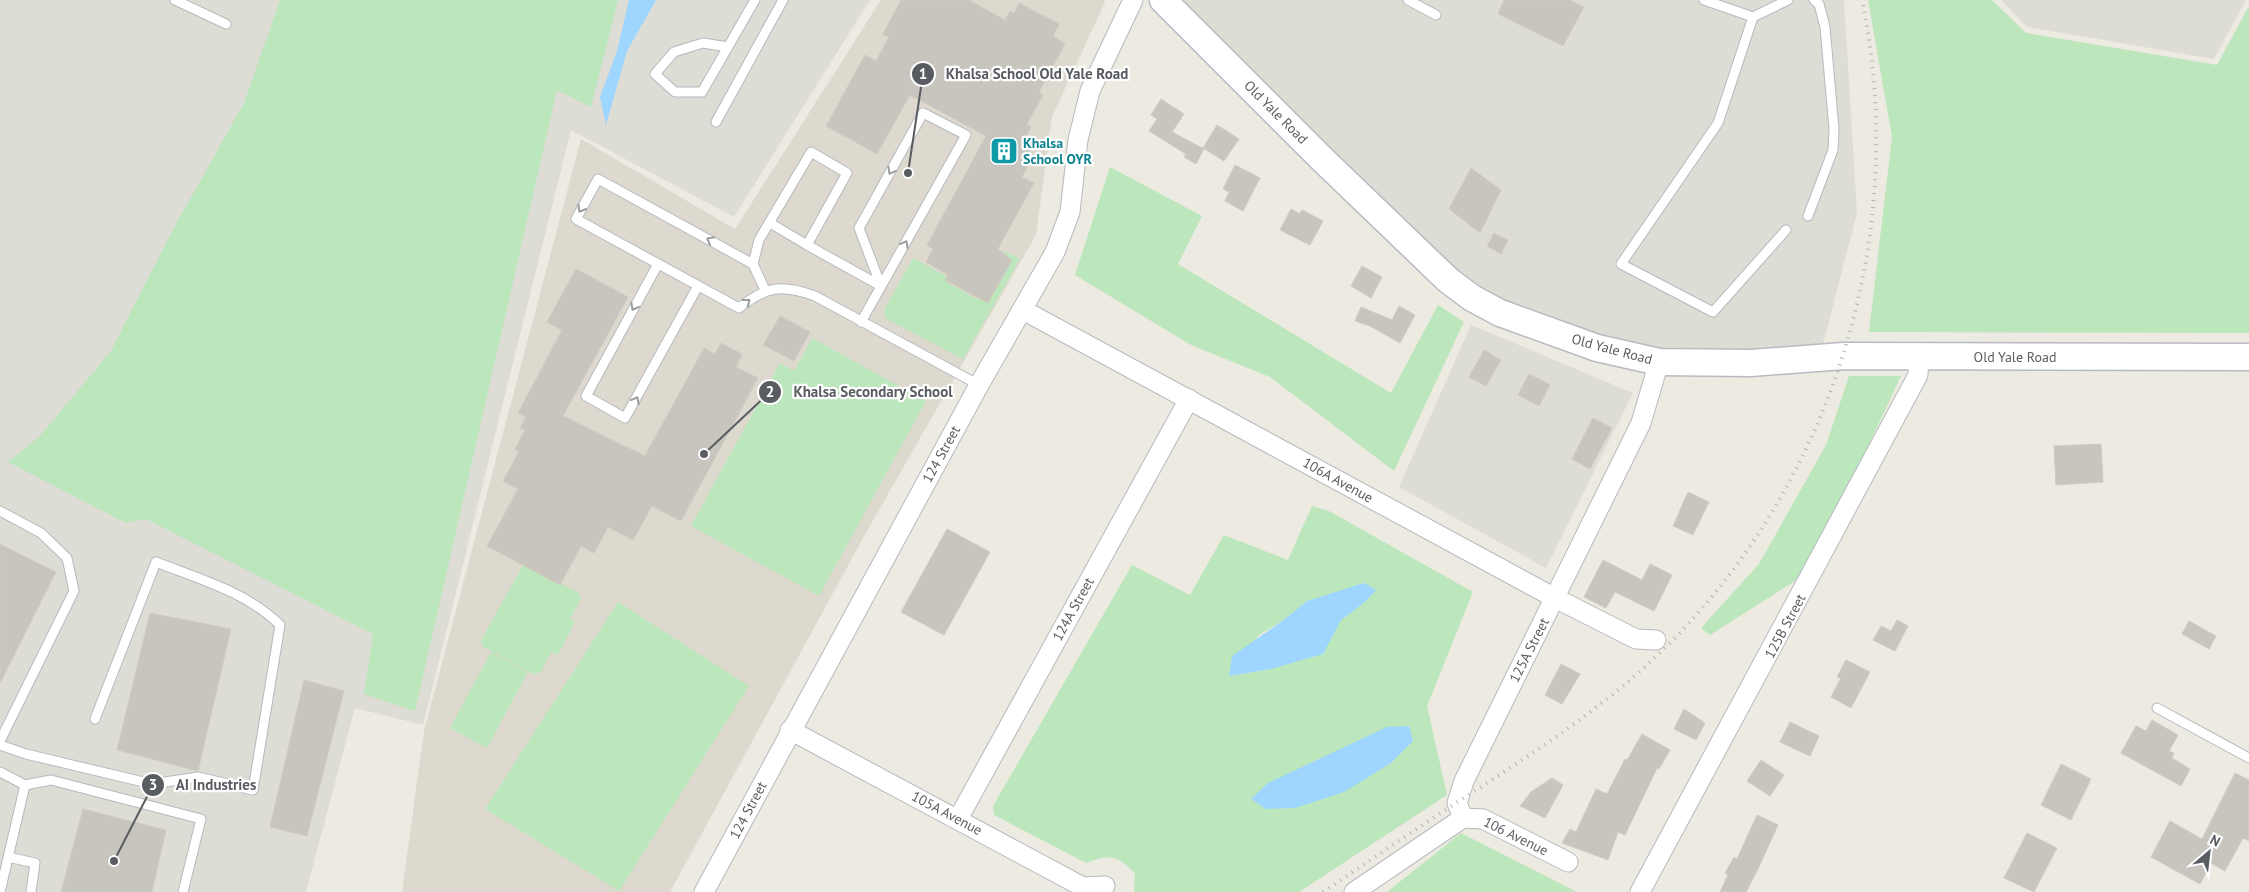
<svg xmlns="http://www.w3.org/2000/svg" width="2249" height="892" viewBox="0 0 2249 892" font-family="'PT Sans',sans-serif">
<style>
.industrial{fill:#dddcd5}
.education{fill:#ddd9cf}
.green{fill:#bce6bc;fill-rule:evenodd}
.water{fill:#9fd6ff}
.building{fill:#c8c4be;stroke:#d2ccbf}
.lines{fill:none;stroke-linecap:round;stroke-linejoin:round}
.lane-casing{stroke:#b6b9be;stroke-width:11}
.street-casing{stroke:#b6b9be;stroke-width:21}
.secondary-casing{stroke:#b7bac0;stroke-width:29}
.lane{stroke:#fff;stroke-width:9}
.street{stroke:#fff;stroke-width:19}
.secondary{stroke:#fff;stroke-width:26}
.rail{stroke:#b2b3b3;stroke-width:4;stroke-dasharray:1 6;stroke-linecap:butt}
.oneway{stroke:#9b9ea1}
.labels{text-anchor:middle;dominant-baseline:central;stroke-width:4.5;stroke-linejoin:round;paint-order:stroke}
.street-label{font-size:14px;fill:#595d62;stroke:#fff}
.culture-label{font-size:14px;font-weight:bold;fill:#0d838f;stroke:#fff;text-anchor:start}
.leader{fill:none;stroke:#595d62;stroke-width:2}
.callout-dot{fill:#595d62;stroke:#fff;stroke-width:2}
.mark-label{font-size:15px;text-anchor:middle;font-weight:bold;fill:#fff}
.callout-label{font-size:15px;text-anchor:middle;font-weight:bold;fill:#595d62;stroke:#fff;stroke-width:4.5;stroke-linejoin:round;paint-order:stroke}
</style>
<rect width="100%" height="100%" fill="#edeae1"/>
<!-- industrial -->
<g class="industrial">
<path d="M0,0H870L734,217L571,130L423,725L355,708L306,892H0Z"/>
<path d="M1183,0H1844L1857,213L1823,345L1681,353L1593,337L1477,293L1355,179Z"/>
<path d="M2001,0H2246L2214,59L2027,27Z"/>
<path d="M1471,325L1633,393L1546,568L1399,487Z"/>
</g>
<!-- education -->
<path class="education" d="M881,0H1104L1105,2L1052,117L1036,235L863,538L670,892H402L424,731L581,139L735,229Z"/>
<!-- green -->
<g class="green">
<path d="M280,0H618L591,107L557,90L415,711L364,694L373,634L146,519L126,523L8,462L39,437L111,351L171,233L244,103Z"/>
<path d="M1868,0H1992L2026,33L2217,65L2249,6V333L1869,332L1892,137Z"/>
<path d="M1110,167L1202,216L1178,264L1391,393L1438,305L1464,322L1394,471L1270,377L1191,345L1075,275Z"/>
<path d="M1004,251L1020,259L963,359L885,318V308L913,258L948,277L946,282L977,299Z"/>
<path d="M812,338L926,401L819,596L691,526L780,363L794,371Z"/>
<path d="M1849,376H1901L1809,572L1710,635L1701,628L1759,564L1826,445Z"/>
<path d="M1312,506L1329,511L1473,592L1427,706L1447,795L1299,892H1134L1135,874C1119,855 1109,854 1086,863L994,815L993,806L1132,565L1190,595L1224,535L1288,560ZM1307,601L1365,602L1271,669L1230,676L1259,635L1281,622Z"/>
<path d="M526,565L579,593L581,599L570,619L575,622L558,655L551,652L541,672L533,674L482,646L481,640L522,567Z"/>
<path d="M618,602L749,686L619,891L485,809Z"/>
<path d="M491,652L528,672L487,748L450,728Z"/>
<path d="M1461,833L1577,892H1387Z"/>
</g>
<!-- water -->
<g class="water">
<path d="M629,0H656L627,51L606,125L600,97L617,51Z"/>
<path d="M1364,583L1376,590L1365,602L1341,620L1323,654L1271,669L1229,676L1232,656L1281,622L1307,601Z"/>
<path d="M1409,726L1413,741L1391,763L1344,792L1295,808L1266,809L1251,799L1268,783L1387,727Z"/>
</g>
<!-- building -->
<g class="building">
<path d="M901,0H969L1005,20L1010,11L1014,13L1019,3L1059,24L1053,36L1065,44L1039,92L1043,95L1027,124L1031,127L1024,139L1034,144L1027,156L1032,159L1022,177L1034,183L998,249L1012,260L988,303L945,280L948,275L926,262L933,249L927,245L986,136L910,95L877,154L826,126L865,55L876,61L889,37L883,34Z"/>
<path d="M1504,0H1570L1584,7L1563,46L1498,14Z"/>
<path d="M1161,99L1184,114L1172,132L1204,149L1196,164L1184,157L1186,154L1149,131L1157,119L1151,115Z"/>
<path d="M1217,125L1239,139L1224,161L1203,148Z"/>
<path d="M1235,165L1260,178L1243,211L1225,201L1229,192L1223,189Z"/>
<path d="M1471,168L1501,190L1480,233L1449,209Z"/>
<path d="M1291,209L1300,214L1302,210L1323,221L1310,245L1280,230Z"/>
<path d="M1494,233L1508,240L1501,254L1487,246Z"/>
<path d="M1362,266L1382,277L1371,298L1351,286Z"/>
<path d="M576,269L628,297L563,416L645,456L704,348L715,354L721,343L742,354L736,367L758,378L681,521L652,506L633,540L608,527L594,553L581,546L560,585L487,546L518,489L503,481L519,452L515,449L525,430L520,428L526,417L518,413L562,330L547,322Z"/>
<path d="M1399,306L1415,315L1400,343L1370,326L1355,321L1361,307L1392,320Z"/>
<path d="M780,316L810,332L794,361L763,345Z"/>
<path d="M1484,350L1501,360L1486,386L1469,377Z"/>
<path d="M1529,374L1550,385L1539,406L1518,395Z"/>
<path d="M1593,418L1612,428L1590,469L1572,459Z"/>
<path d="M2101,444L2103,482L2056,485L2054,446Z"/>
<path d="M1688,492L1709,502L1693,535L1673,526Z"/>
<path d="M947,529L990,552L944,635L901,612Z"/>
<path d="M0,544L56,572L0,683Z"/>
<path d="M1603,560L1642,580L1650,564L1672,575L1654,611L1615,592L1606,608L1584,597Z"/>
<path d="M150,613L231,629L198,771L117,750Z"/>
<path d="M1897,620L1908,626L1895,651L1873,640L1881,626L1891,631Z"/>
<path d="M2189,621L2216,636L2209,649L2182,634Z"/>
<path d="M1846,660L1870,672L1851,708L1831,697L1841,678L1837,677Z"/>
<path d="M1561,664L1580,674L1562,704L1545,695Z"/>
<path d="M304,680L344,691L307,836L270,827Z"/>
<path d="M1684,709L1705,723L1696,740L1674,729Z"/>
<path d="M2152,720L2178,735L2169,751L2174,753L2172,758L2190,769L2181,786L2121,753L2136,726L2146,731Z"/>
<path d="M1790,722L1819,736L1810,756L1780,742Z"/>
<path d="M1642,734L1670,750L1659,769L1657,768L1625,835L1618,832L1608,860L1562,843L1570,829L1576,832L1596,789L1607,794L1625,759L1627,760Z"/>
<path d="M1761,760L1784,775L1770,796L1747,781Z"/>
<path d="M2061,764L2091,779L2071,820L2041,805Z"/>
<path d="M2235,773L2249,780V841L2243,838L2225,871L2211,863L2200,884L2151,857L2170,821L2202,839Z"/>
<path d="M1552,778L1563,785L1545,818L1520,806L1531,792Z"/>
<path d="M83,809L166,830L152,892H61Z"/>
<path d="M1757,815L1778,825L1758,869L1746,892H1720L1728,875L1725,873L1734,857L1737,859Z"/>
<path d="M2027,833L2057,848L2034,892L2004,878Z"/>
</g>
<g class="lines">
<defs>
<g id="lane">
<path d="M175,0L226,24"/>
<path d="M1408,0L1436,15"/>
<path d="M1704,0L1753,17L1718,123L1621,264L1713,312L1786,230"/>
<path d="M1753,17L1788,0"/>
<path d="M728,47L703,43L674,52L655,74L675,92H702L755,0"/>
<path d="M716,122L783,0"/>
<path d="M1808,216L1833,150L1834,129L1825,27L1819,4L1814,0"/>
<path d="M770,223L807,245"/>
<path d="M658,264L586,396L625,418L698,286"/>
<path d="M753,264L598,179L576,219L739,308C766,286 782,284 815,296L979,385"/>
<path d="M765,290L753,264L759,240L811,152L847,173L807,245L881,286"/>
<path d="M861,322L966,135L923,113L859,228L881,286"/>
<path d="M0,511L41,533L67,558L74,591L0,741"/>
<path d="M2157,708L2249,758"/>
<path d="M0,745L26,754L152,784L198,777L253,790L280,625C247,592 199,579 156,562L95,719"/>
<path d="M0,772L25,785L51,780L201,819L183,892"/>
<path d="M8,857L35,863L31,892"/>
<path d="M0,892L25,785"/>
</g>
<g id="street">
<path d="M1023,310L1555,598L1636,639L1656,640"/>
<path d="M790,730L1083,887L1105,886"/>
<path d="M1463,818L1483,819L1568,862"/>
<path d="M958,819L1189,399"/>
<path d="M704,892L979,385L1055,252L1070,212L1078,140L1090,91L1133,0"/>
<path d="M1354,892L1463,818L1457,803L1464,781L1641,423L1659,362"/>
<path d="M1640,892L1918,375L1919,356"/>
</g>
<path id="secondary" d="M1163,0L1323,160L1448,280L1472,298L1500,313L1597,348L1659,362L1751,363L1843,356L2249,357"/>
</defs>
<!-- lane casing -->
<use href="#lane" class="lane-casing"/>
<!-- street casing -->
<use href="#street" class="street-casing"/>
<!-- secondary casing -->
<use href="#secondary" class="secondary-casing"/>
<!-- lane -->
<use href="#lane" class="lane"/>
<!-- street -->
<use href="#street" class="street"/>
<!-- secondary -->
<use href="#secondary" class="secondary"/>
<!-- rail -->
<path class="rail" d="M1323,892C1368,862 1413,831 1459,801C1524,759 1590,717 1647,665C1828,499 1912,241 1862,0"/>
</g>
<!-- one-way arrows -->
<defs><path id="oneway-chevron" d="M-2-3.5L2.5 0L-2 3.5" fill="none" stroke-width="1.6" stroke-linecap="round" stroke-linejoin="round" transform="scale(1.25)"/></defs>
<g class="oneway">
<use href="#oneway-chevron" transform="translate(891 171) rotate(119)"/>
<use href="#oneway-chevron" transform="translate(581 209) rotate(120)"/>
<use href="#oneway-chevron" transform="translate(710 240) rotate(-151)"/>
<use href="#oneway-chevron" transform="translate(905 244) rotate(-61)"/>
<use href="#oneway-chevron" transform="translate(747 302) rotate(-38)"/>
<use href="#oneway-chevron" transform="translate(634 307) rotate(119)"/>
<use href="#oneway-chevron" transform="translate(636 400) rotate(-61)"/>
</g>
<!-- icons -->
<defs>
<symbol id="building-square" viewBox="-11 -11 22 22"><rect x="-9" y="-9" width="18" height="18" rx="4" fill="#0f9aa8" stroke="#fff"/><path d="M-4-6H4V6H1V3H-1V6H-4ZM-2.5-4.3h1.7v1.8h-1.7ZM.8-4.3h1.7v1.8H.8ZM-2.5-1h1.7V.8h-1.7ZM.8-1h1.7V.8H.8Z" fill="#fff"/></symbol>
</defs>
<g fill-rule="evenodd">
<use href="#building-square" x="988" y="135" width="32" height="32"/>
</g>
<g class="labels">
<!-- street labels -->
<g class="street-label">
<text transform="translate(1276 112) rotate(45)">Old Yale Road</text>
<text transform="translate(1612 349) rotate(15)">Old Yale Road</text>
<text x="2015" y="357">Old Yale Road</text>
<text transform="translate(941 454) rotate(-61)">124 Street</text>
<text transform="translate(1338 480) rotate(29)">106A Avenue</text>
<text transform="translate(1073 609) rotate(-61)">124A Street</text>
<text transform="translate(1785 626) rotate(-62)">125B Street</text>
<text transform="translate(1529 650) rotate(-63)">125A Street</text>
<text transform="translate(748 810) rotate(-62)">124 Street</text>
<text transform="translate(947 813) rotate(28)">105A Avenue</text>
<text transform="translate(1516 836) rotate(26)">106 Avenue</text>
</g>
<!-- culture labels -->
<g class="culture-label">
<text x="1023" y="143">Khalsa<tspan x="1023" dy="16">School OYR</tspan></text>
</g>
</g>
<!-- callouts -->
<path class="leader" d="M908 173L923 74M704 454L770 392M114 861L153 785"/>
<g class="callout-dot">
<circle cx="908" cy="173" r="5"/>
<circle cx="704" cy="454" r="5"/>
<circle cx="114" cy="861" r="5"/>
<circle cx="923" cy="74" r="12"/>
<circle cx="770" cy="392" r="12"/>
<circle cx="153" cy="785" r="12"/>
</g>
<g class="mark-label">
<text x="923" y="79">1</text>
<text x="770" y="397">2</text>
<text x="153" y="790">3</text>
</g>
<g class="callout-label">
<text x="1037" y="79">Khalsa School Old Yale Road</text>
<text x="873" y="397">Khalsa Secondary School</text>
<text x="216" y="790">AI Industries</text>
</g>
<!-- north arrow -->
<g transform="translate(2209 852) rotate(28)" stroke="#ffffff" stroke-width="4" paint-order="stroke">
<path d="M0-4L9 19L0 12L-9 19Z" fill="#595d62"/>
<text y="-8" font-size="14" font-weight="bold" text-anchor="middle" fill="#595d62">N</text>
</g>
</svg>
